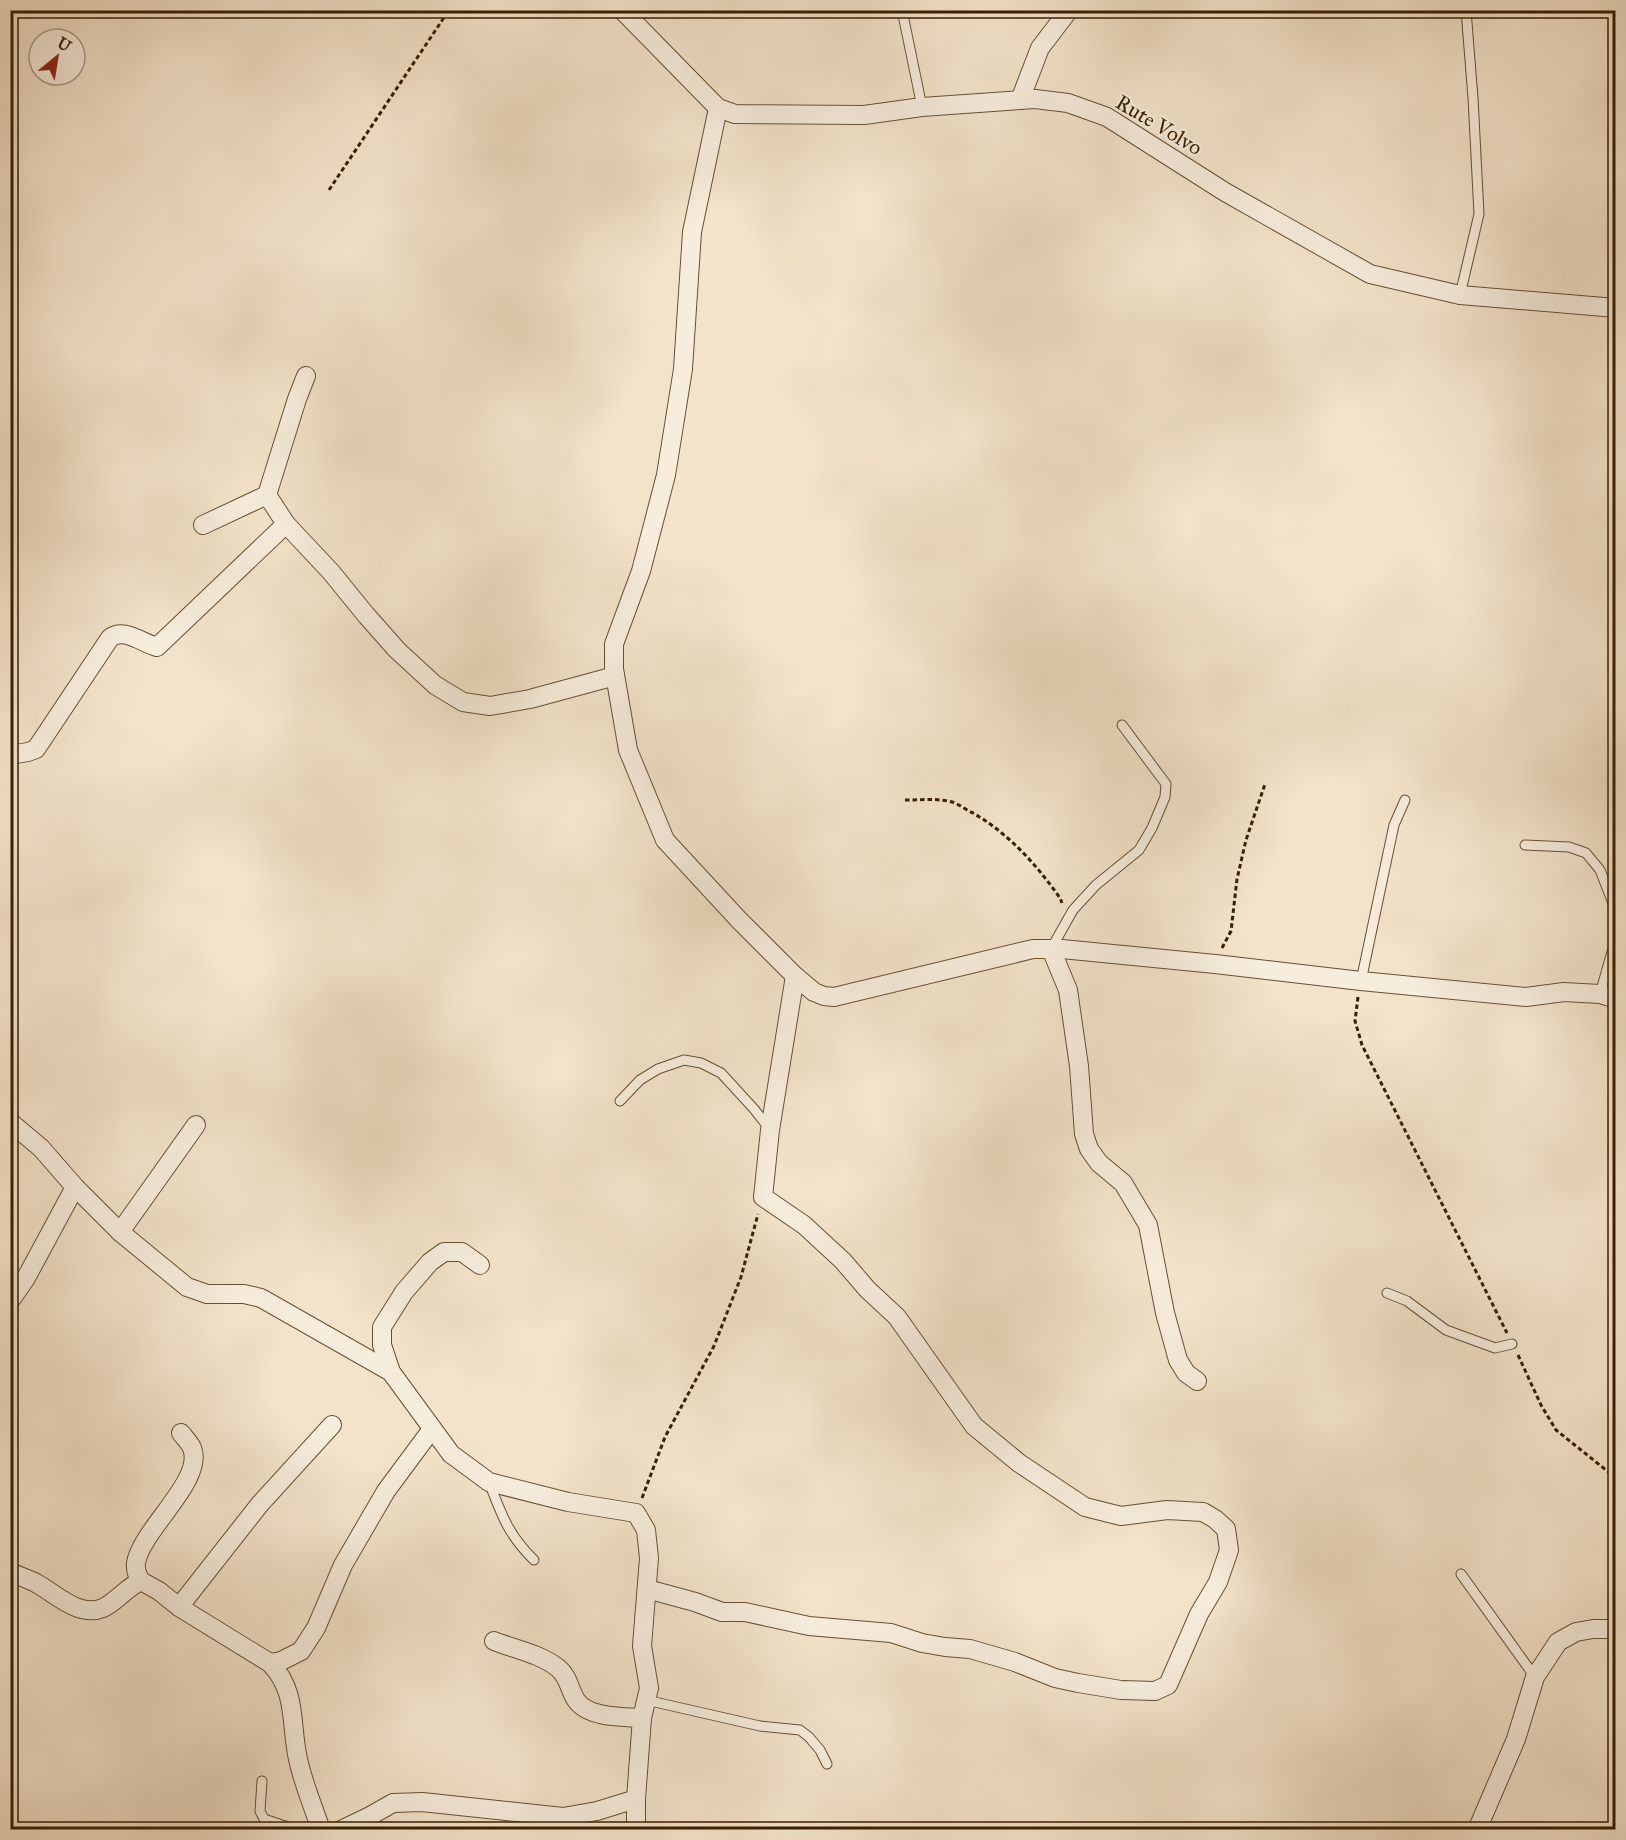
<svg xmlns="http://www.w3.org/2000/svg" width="1626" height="1840" viewBox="0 0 1626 1840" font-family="'IM FELL Great Primer',serif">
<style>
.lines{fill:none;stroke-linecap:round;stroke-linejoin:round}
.lane-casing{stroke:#675032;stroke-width:11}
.street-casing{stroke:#675032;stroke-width:20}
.path{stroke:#381f00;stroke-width:3;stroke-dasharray:4.5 3;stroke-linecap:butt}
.lane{stroke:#f7eddd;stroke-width:9}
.street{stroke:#f7eddd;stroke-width:18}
.labels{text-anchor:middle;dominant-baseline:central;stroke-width:5;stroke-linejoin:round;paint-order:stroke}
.street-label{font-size:21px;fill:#381f00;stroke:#f7eddd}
</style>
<rect width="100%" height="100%" fill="#f3e3ca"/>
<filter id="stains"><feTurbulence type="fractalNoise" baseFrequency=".00333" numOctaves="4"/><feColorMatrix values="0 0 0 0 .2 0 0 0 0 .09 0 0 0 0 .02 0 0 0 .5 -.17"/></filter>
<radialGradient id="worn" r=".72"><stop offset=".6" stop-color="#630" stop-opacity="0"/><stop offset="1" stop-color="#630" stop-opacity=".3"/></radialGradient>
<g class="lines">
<defs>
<g id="lane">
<path d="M902,10L922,107"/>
<path d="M1460,295L1479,214L1473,98L1466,10"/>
<path d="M1525,845L1569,847L1586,853L1600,870L1613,903L1615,941L1600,994"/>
<path d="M1051,949L1073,910L1096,885L1139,850L1152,828L1165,797L1166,784L1122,725"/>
<path d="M1361,981L1394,825L1405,800"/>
<path d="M620,1101L640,1080L658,1069L684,1060L701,1063L721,1073L754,1109L769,1128"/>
<path d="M1387,1293L1407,1301L1446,1330L1495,1348L1512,1344"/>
<path d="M489,1482C501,1514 509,1536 534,1560"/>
<path d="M1461,1574L1535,1677"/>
<path d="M646,1700L760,1726L800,1730L809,1737L820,1750L827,1764"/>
<path d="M262,1781L260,1811L264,1819L297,1830"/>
</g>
<g id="street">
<path d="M622,10L718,108L735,114L864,115L922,107L1035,99L1068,103L1107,117L1225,192L1370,274L1460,295L1616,308"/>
<path d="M1020,100L1040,48L1069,10"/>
<path d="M718,108L692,232L683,369L666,475L641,571L614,644V669L628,750L665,840L739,920L795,976L814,992L824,996L834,997L1033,949H1062L1215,964L1361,981L1526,997L1564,992L1600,994L1616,999"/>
<path d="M267,495L286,524L331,572L366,615L397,650L435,685L463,702L490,706L530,699L615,676"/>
<path d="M203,525L267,495L297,399L306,376"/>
<path d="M10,755L28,752L36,749L110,638C124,627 142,643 157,647L286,524"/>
<path d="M1051,949L1068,990L1079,1066L1084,1134L1089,1149L1099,1163L1123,1183L1148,1225L1165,1313L1178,1360L1186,1373L1197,1381"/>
<path d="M10,1122L41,1148L75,1187L120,1232L187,1287L207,1294H244L261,1298L391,1372"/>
<path d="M120,1232L196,1125"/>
<path d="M480,1265L462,1252H444L430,1262L404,1292L382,1327V1345L391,1372L451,1454L489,1482L568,1502L636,1513L646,1530L649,1558L642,1646L649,1688L642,1718L636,1799V1830"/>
<path d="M10,1301L26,1278L75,1187"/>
<path d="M10,1572C19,1576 28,1579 36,1583C56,1594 79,1618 103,1608C116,1602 127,1587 141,1581L159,1591L179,1607L270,1663C298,1692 290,1724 298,1759C303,1783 313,1806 321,1830"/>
<path d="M141,1581C137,1575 135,1570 136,1563C141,1530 205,1480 192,1448C190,1443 184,1437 181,1433"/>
<path d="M647,1589L695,1602L722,1612H745L809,1626L891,1633L922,1643L945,1647L970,1649L1015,1662L1055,1678L1078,1683L1121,1690L1155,1691L1168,1685L1199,1614L1218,1582L1229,1550L1226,1529L1215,1519L1203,1512L1167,1510L1121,1516L1085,1507L1019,1463L974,1426L897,1317L867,1289L843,1261L804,1225L763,1197L770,1130L795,976"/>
<path d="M179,1607L260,1504L332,1425"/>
<path d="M494,1641C514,1649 541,1654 558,1668C569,1677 569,1689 576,1700C588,1718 623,1717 642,1718"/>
<path d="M270,1663L281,1661L301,1651L316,1628L343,1565L386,1491L432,1429"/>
<path d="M341,1830L370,1816L393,1803L422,1802L563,1817L597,1811L636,1799"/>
<path d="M1477,1830L1516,1739L1535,1677L1558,1642L1576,1632L1593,1629H1616"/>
</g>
</defs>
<!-- lane casing -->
<use href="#lane" class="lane-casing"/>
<!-- street casing -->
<use href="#street" class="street-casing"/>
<!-- path -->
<g class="path">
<path d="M329,190L449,10"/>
<path d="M905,800C921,800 937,798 952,802C959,804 966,810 973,813C1009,834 1036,864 1060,898L1062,903"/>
<path d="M1222,948L1231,931L1237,879L1246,840L1265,784"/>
<path d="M1358,997L1355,1021L1362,1045L1507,1333"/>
<path d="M1518,1355L1541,1405L1556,1430L1616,1478"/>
<path d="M642,1498L665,1437L714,1346L741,1277L758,1214"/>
</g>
<!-- lane -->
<use href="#lane" class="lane"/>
<!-- street -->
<use href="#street" class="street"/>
</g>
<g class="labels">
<!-- street labels -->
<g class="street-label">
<text transform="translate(1159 125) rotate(31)">Rute Volvo</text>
</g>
</g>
<!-- margin -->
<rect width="1626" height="1840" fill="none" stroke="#f3e3ca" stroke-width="36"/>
<rect x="12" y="12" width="1602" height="1816" fill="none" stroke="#381f00" stroke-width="3"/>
<rect x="18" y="18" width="1590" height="1804" fill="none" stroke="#381f00" stroke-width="1.5"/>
<!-- north arrow -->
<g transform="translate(57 57) rotate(30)"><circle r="28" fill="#f7eddd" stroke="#ab9b85" stroke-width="1.5"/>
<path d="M0-4.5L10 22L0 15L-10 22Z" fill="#8f2418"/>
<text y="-9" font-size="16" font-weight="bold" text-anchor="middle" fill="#381f00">U</text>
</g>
<rect width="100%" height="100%" filter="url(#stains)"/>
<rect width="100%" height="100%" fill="url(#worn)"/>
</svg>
